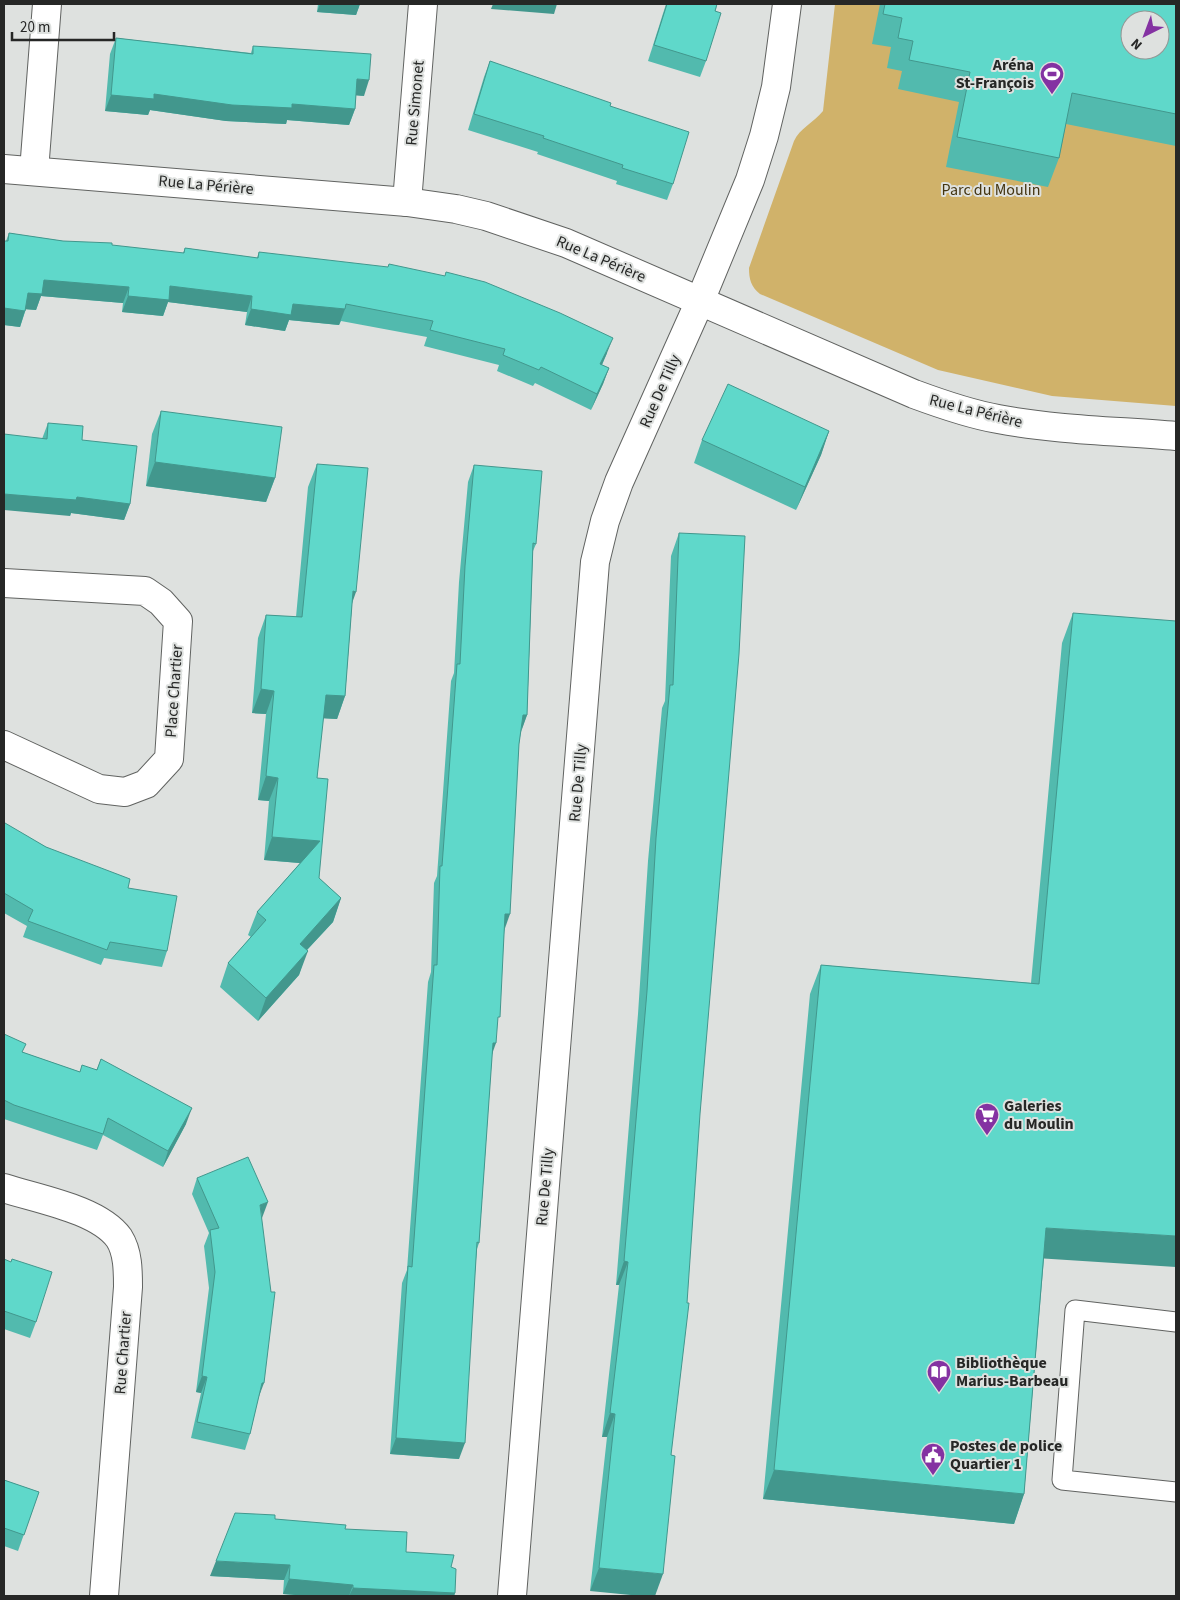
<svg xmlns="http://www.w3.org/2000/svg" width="1180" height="1600" viewBox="0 0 1180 1600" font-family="'Source Sans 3',sans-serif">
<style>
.green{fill:#d0b26a;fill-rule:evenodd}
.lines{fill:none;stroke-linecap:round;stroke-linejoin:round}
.lane-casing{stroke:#616361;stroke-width:21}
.street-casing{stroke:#616361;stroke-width:30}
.lane{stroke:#fff;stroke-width:19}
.street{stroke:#fff;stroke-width:28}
.wall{fill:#52baae}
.shaded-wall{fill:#42978d}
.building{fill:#5fd8ca;stroke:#42978d;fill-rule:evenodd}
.labels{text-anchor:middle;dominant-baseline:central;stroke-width:4;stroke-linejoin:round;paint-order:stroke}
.poi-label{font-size:16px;font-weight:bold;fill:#262726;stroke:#dee1df;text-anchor:start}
.street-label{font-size:16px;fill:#262726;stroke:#dee1df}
.park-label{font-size:16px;fill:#443511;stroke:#dee1df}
</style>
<rect width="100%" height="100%" fill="#dee1df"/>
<!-- green -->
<path class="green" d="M835,4H1176V406L1052,396L938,370L760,294C751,287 749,279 749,268L794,141C799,129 814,122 823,111ZM1130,20H1160V50H1130Z"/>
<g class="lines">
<defs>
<path id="lane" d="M1176,1322L1075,1310L1062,1480L1176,1492"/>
<g id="street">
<path d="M4,169L407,202L456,209L486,216L566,243L914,394C941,404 969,414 998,419C1056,430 1117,431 1176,436"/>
<path d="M34,171L47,4"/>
<path d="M407,202L423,4"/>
<path d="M4,583L145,591L161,602L178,621L169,759L146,784L125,792L99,789L4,745"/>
<path d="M4,1188C37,1199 98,1209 119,1238C128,1252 128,1271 128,1287L104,1596"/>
<path d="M512,1596L595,562L605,521L619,482L700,301L750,180L764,136L776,87L787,4"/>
</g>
</defs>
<!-- lane casing -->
<use href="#lane" class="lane-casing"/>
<!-- street casing -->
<use href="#street" class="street-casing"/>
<!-- lane -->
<use href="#lane" class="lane"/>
<!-- street -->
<use href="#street" class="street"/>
</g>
<!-- wall -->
<g class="wall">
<path d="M318,4H360L356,15L317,12Z"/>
<path d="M666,4H717L706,61L700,77L648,61Z"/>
<path d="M880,4H1176V146L1066,124L1059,158L1048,187L946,167L959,102L898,89L902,71L887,68L891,47L872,44Z"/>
<path d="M116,38L251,53L253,46L364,96L356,95L355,109L349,125L287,120L286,124L226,121L150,110L148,115L105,111L110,54Z"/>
<path d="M490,61L610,106L673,184L667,200L616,184L617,181L537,154L538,152L468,130L484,77Z"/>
<path d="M9,233L63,241L183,253L185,248L257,258L259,252L607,353L602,365L609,368L603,384L591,410L535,383L533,386L497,371L499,365L424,346L427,337L341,321L339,325L289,320L285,331L245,325L247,312L168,302L163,316L122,312L123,303L41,296L36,310L26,309L20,327L4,325V241H6Z"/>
<path d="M161,411L275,478L266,502L146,486L152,434Z"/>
<path d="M48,423L82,440L130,504L124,520L71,513L70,516L42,439Z"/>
<path d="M829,431L821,455L796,510L694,463L702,440Z"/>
<path d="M317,464L352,605L345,696L337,719L323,718L317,778L319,878L341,898L333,922L307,950L299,975L258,1021L220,987L228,963L251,937L248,935L257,912L300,863L264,860L269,801L258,800L266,714L252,713L258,638L266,615L296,617L308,487Z"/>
<path d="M474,465L536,544L533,551L527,715L521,731L519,744L497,1023L492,1055L479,1243L477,1249L459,1459L390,1454L402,1283L407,1270L428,982L431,972L434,883L437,876L451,681L454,673L459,582L468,482Z"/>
<path d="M679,533L671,1455L590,1591L607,1437H602L619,1285H616L638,1014L648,861L662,708L665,701L671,556Z"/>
<path d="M1073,613L1044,1258L1024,1494L1014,1524L763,1499L810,994L821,965L1031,983L1062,643Z"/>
<path d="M4,824L46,847L128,888L167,951L162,967L104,958L101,965L23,937L27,926L4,913Z"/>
<path d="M4,1034L22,1052L80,1072L97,1069L101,1059L186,1124L163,1167L103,1135L97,1150L4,1119Z"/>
<path d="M197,1178L262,1218L258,1399L250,1434L245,1450L191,1438L201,1393L196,1392L209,1288L204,1246L209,1233L192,1194Z"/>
<path d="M4,1259L36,1322L30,1338L4,1329Z"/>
<path d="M4,1480L39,1492L18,1551L4,1546Z"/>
<path d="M345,1529L406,1552L451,1567L455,1593L454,1596H308L283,1594L284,1580L210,1576Z"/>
</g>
<!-- shaded-wall -->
<g class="shaded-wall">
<path d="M320,4H360L356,15L317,12Z"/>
<path d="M493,4H557L554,14L491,9Z"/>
<path d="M357,79L369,80L364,96L351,95Z"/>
<path d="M154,94L292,104L355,109L349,125L287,120L286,124L226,121L150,110L148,115L105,111L111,95Z"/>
<path d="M44,280L129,287L123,303L41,296L36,310L22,309L28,293Z"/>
<path d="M170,286L252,296L247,312L168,302L163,316L122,312L128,296Z"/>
<path d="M293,304L345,309L339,325L289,320L285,331L245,325L251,309Z"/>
<path d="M4,308L25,311L20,327L4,325Z"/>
<path d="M613,338L607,353L595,380L600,364Z"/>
<path d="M609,368L603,384L591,410L597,394Z"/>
<path d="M829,431L821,455L796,510L805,487Z"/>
<path d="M155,462L275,478L266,502L146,486Z"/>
<path d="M4,494L77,497L130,504L124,520L71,513L70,516L4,510Z"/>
<path d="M353,591L356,592L348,615Z"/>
<path d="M261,689L274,691L266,714L252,713Z"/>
<path d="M326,695L345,696L337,719L317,718Z"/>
<path d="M523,715H527L521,732Z"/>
<path d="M266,776L278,778L269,801L258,800Z"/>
<path d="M272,837L320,841L311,864L264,860Z"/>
<path d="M341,898L333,922L291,967L300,944Z"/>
<path d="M505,914H510L504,931Z"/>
<path d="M308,951L299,975L258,1021L266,998Z"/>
<path d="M493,1043H496L490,1060Z"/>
<path d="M192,1108L186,1124L163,1167L168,1151Z"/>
<path d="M268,1202L262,1218L260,1205Z"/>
<path d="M1046,1228L1176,1236V1267L1036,1258Z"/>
<path d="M624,1261L628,1262L619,1285H616Z"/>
<path d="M202,1376L207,1377L201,1393L196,1392Z"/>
<path d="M262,1383H264L258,1399Z"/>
<path d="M610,1413L615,1414L607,1437H602Z"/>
<path d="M396,1438L465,1443L459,1459L390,1454Z"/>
<path d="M774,1470L1024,1494L1014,1524L763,1499Z"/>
<path d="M216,1561L290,1565L284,1580L210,1576Z"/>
<path d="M599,1568L663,1574L655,1596H641L590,1591Z"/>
<path d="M289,1579L353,1585L349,1596H308L283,1594Z"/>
<path d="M353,1588L455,1593L454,1596H349Z"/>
</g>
<!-- building -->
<g class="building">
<path d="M667,4H717L715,11L721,13L706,61L654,45Z"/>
<path d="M885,4H1176V114L1072,93L1059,158L957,137L970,72L909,60L913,41L898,38L902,18L883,14ZM1130,20H1160V50H1130Z"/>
<path d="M116,38L253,54V46L371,54L369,80L357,79L355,109L292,104V108L232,105L154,94V99L111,95Z"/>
<path d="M490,61L611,103L610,106L689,132L673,184L622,168L623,165L543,138L544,136L474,114Z"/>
<path d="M9,233L63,241L112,243V245L184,253L185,248L258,258L259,252L388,267L389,264L445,276L446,272L485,282L560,313L613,338L600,364L609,368L597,394L541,367L539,370L503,355L505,349L430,330L433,321L346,304L345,309L293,304L291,315L251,309L252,296L170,286L169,300L128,296L129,287L44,280L42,294L28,293L25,311L4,308V241H8Z"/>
<path d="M728,384L829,431L805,487L702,440Z"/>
<path d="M161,411L282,427L275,478L155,462Z"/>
<path d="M48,423L83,426L82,440L137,446L130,504L77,497L76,500L4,494V434L47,439Z"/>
<path d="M317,464L368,468L356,592L353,591L345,696L326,695L317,778L328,779L319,878L341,898L300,944L308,951L266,998L228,963L266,920L257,912L320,841L272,837L278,778L266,776L274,691L261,689L266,615L302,617Z"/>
<path d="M474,465L542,471L536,544L533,543L527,715H523L519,744L510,914H505L500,1017H498L496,1043H493L479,1243L477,1242L465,1443L396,1438L408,1266L412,1267L434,965H437L440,866H442L457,664H460L465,566Z"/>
<path d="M679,533L745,536L739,654L700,1114L687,1303H689L671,1455L675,1456L663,1574L599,1568L615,1414L610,1413L628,1262L624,1261L647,991L656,838L670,685H673Z"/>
<path d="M1073,613L1176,621V1236L1046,1228L1024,1494L774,1470L821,965L1039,984Z"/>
<path d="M5,823L46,847L130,879L128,888L177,896L167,951L110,942L107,950L28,921L33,910L4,893V824Z"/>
<path d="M4,1034L26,1044L22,1052L80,1072L82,1065L97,1070L101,1059L192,1108L168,1151L108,1118L103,1134L14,1105L4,1100Z"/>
<path d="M248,1157L268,1202L260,1205L271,1292H275L264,1383H262L250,1434L197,1422L207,1377L202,1376L215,1272L210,1230L219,1228L197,1178Z"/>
<path d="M4,1259L11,1262L12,1259L52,1272L36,1322L4,1311Z"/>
<path d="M4,1480L39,1492L24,1535L4,1528Z"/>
<path d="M235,1513L275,1515V1519L346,1525L345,1529L407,1532L406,1552L454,1555L451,1567L456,1569L455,1593L353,1588V1585L289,1579L290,1565L216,1561Z"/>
</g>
<!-- icons -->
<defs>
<symbol id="stadium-pin" viewBox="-11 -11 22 30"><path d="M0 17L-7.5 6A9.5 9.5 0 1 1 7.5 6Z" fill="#8432a2" stroke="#dee1df"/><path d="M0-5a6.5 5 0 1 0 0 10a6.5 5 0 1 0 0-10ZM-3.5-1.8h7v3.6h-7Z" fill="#fff"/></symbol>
<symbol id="supermarket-pin" viewBox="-11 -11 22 30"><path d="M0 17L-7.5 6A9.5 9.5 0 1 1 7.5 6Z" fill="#8432a2" stroke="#dee1df"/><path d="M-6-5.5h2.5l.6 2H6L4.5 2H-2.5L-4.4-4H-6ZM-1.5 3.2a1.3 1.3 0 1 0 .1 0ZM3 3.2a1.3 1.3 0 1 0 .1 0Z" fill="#fff"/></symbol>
<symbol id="library-pin" viewBox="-11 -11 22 30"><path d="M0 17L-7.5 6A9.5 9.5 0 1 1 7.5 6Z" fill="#8432a2" stroke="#dee1df"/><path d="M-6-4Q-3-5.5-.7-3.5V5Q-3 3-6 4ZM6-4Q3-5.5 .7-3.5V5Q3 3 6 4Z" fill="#fff"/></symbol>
<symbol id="civic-pin" viewBox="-11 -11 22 30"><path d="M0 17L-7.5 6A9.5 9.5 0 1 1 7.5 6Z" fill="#8432a2" stroke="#dee1df"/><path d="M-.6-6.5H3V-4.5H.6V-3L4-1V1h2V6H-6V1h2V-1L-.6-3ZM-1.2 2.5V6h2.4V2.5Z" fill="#fff"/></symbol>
</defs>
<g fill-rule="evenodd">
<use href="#stadium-pin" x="1038" y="60" width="28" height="38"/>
<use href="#supermarket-pin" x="973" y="1101" width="28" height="38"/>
<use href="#library-pin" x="925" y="1358" width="28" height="38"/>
<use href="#civic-pin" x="919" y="1441" width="28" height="38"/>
</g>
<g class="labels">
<!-- poi labels -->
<g class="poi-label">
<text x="1034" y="65" text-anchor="end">Aréna<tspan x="1034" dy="18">St-François</tspan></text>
<text x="1004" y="1106">Galeries<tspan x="1004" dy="18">du Moulin</tspan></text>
<text x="956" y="1363">Bibliothèque<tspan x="956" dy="18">Marius-Barbeau</tspan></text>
<text x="950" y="1446">Postes de police<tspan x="950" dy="18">Quartier 1</tspan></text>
</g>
<!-- street labels -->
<g class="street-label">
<text transform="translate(415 103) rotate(-85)">Rue Simonet</text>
<text transform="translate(206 185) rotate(5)">Rue La Périère</text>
<text transform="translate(601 259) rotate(23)">Rue La Périère</text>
<text transform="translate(660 391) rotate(-66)">Rue De Tilly</text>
<text transform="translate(976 411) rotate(14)">Rue La Périère</text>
<text transform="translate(174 691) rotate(-86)">Place Chartier</text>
<text transform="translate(578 783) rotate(-85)">Rue De Tilly</text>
<text transform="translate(545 1187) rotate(-85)">Rue De Tilly</text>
<text transform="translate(123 1353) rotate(-86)">Rue Chartier</text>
</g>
<!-- park labels -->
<g class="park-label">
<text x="991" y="190">Parc du Moulin</text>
</g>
</g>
<!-- border -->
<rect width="1180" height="1600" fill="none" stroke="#262726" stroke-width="10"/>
<!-- north arrow -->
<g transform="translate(1145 35) rotate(222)"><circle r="24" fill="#dee1df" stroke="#949795"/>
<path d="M0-4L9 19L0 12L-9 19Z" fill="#8432a2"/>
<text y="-8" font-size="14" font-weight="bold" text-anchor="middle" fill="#262726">N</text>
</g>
<!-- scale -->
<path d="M12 32v8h102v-8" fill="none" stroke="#262726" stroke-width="2.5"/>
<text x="20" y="32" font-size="15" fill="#262726" stroke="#dee1df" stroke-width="4" paint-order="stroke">20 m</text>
</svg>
